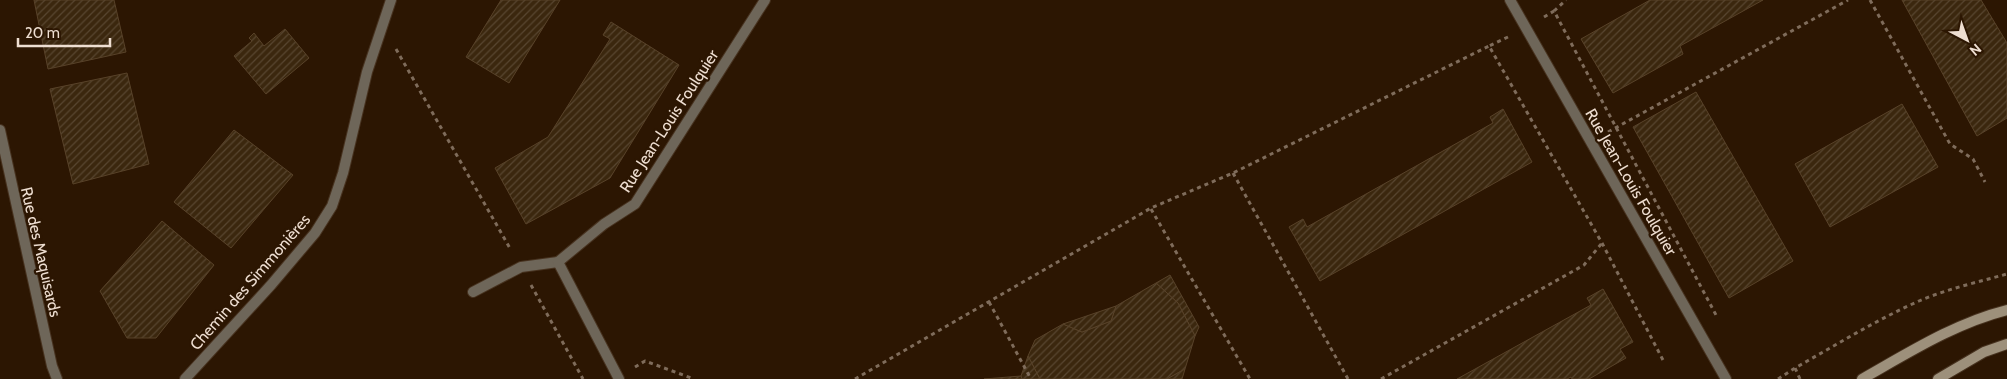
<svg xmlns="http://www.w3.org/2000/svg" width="2007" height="379" viewBox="0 0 2007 379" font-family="Cabin,sans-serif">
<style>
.building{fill:url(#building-hatch);stroke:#584229}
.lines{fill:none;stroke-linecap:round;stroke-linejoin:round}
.lane-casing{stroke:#47321f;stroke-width:12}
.street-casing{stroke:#47321f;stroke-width:12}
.secondary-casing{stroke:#47321f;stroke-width:12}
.path{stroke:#7f6c5b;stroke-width:3;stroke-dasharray:4 4;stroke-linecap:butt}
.lane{stroke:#6e6659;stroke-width:10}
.street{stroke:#6e6659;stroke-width:10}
.secondary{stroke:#9d907b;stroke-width:10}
.labels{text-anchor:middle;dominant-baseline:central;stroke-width:4.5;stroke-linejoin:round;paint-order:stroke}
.street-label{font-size:16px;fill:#eeded1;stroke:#2c1602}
</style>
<defs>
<pattern id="building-hatch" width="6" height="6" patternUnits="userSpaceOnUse" patternTransform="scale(1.25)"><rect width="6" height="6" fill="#3b270e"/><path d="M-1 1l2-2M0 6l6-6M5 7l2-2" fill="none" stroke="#584630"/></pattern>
</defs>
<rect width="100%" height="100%" fill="#2c1602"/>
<!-- building -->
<g class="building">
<path d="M34,0H114L126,52L48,69Z"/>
<path d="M501,0H560L509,83L466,57Z"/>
<path d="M1650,0H1763L1680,46L1683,54L1613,93L1581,39Z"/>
<path d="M1902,0H1981L2007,43V118L1977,136Z"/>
<path d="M611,22L679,65L610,178L526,224L495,168L548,137L610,39L603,35Z"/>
<path d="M285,29L309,58L266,94L234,56L252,41L249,38L254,33L264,46Z"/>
<path d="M127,73L149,164L73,184L50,89Z"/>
<path d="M1696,92L1793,261L1729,298L1633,127Z"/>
<path d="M1902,104L1938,167L1830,227L1795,164Z"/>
<path d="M1503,109L1532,162L1320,281L1289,227L1303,219L1307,227L1493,123L1490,117Z"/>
<path d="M234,130L293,175L231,248L174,202Z"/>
<path d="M162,221L214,265L156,338H127L100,291Z"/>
<path d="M1170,275L1199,327L1195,336L1178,303L1156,283Z"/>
<path d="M1156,283L1178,303L1195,336L1185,369L1167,379H1040L1028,356L1035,340L1063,324L1082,332L1111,321L1116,306Z"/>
<path d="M1603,289L1633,342L1620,349L1626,358L1589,379H1572L1571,377L1567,379H1457L1591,305L1587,298Z"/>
<path d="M1116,306L1111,321L1082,332L1063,324Z"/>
<path d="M1028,356L1040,379H1022L1021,376Z"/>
<path d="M1185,369L1182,379H1167Z"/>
<path d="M1021,376L1022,379H984Z"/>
</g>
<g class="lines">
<defs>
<path id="lane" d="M473,292L521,267L558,262"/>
<g id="street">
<path d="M1510,0L1726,379"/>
<path d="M0,130L52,366L57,379"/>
<path d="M185,379L271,285L315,233L332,206L343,173L367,72L391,0"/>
<path d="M619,379L558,262L604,224L635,204L765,0"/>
</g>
<g id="secondary">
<path d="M1862,379C1908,353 1955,323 2007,310"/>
<path d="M1938,379L1984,352L2007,344"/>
</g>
</defs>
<!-- lane casing -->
<use href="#lane" class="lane-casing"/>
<!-- street casing -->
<use href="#street" class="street-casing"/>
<!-- secondary casing -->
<use href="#secondary" class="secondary-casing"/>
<!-- path -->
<g class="path">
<path d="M1870,0L1950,144L1973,159L1985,182"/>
<path d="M1554,11L1566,0"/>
<path d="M1544,17L1554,11L1716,315"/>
<path d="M1508,37L1489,46L1602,243L1664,362"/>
<path d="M396,49L511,250"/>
<path d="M1608,132L1848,0"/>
<path d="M1233,173L1348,379"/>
<path d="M1151,209L1250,379"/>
<path d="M531,285L583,379"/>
<path d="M989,302L1031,379"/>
<path d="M635,367L645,361L694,379"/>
<path d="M855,379L1151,208L1233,173L1489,46"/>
<path d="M1381,379L1584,265L1602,243"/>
<path d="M1778,379L1795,368"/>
<path d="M1800,379L1795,368C1836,345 1876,320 1919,301C1947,289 1978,282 2007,274"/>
</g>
<!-- lane -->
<use href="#lane" class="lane"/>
<!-- street -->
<use href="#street" class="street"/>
<!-- secondary -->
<use href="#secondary" class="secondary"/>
</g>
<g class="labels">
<!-- street labels -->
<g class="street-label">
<text transform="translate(669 121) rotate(-57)">Rue Jean-Louis Foulquier</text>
<text transform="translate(1631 182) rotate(60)">Rue Jean-Louis Foulquier</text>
<text transform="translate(41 252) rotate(77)">Rue des Maquisards</text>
<text transform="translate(250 282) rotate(-49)">Chemin des Simmonières</text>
</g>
</g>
<!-- north arrow -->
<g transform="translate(1967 40) rotate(139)" stroke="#2c1602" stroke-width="4" paint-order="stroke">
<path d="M0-4L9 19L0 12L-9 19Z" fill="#eeded1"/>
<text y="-8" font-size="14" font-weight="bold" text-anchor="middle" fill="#eeded1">N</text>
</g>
<!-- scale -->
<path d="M18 38v8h92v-8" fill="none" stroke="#eeded1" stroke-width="2.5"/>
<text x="25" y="38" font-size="15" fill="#eeded1" stroke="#2c1602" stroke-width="4" paint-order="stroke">20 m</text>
</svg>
